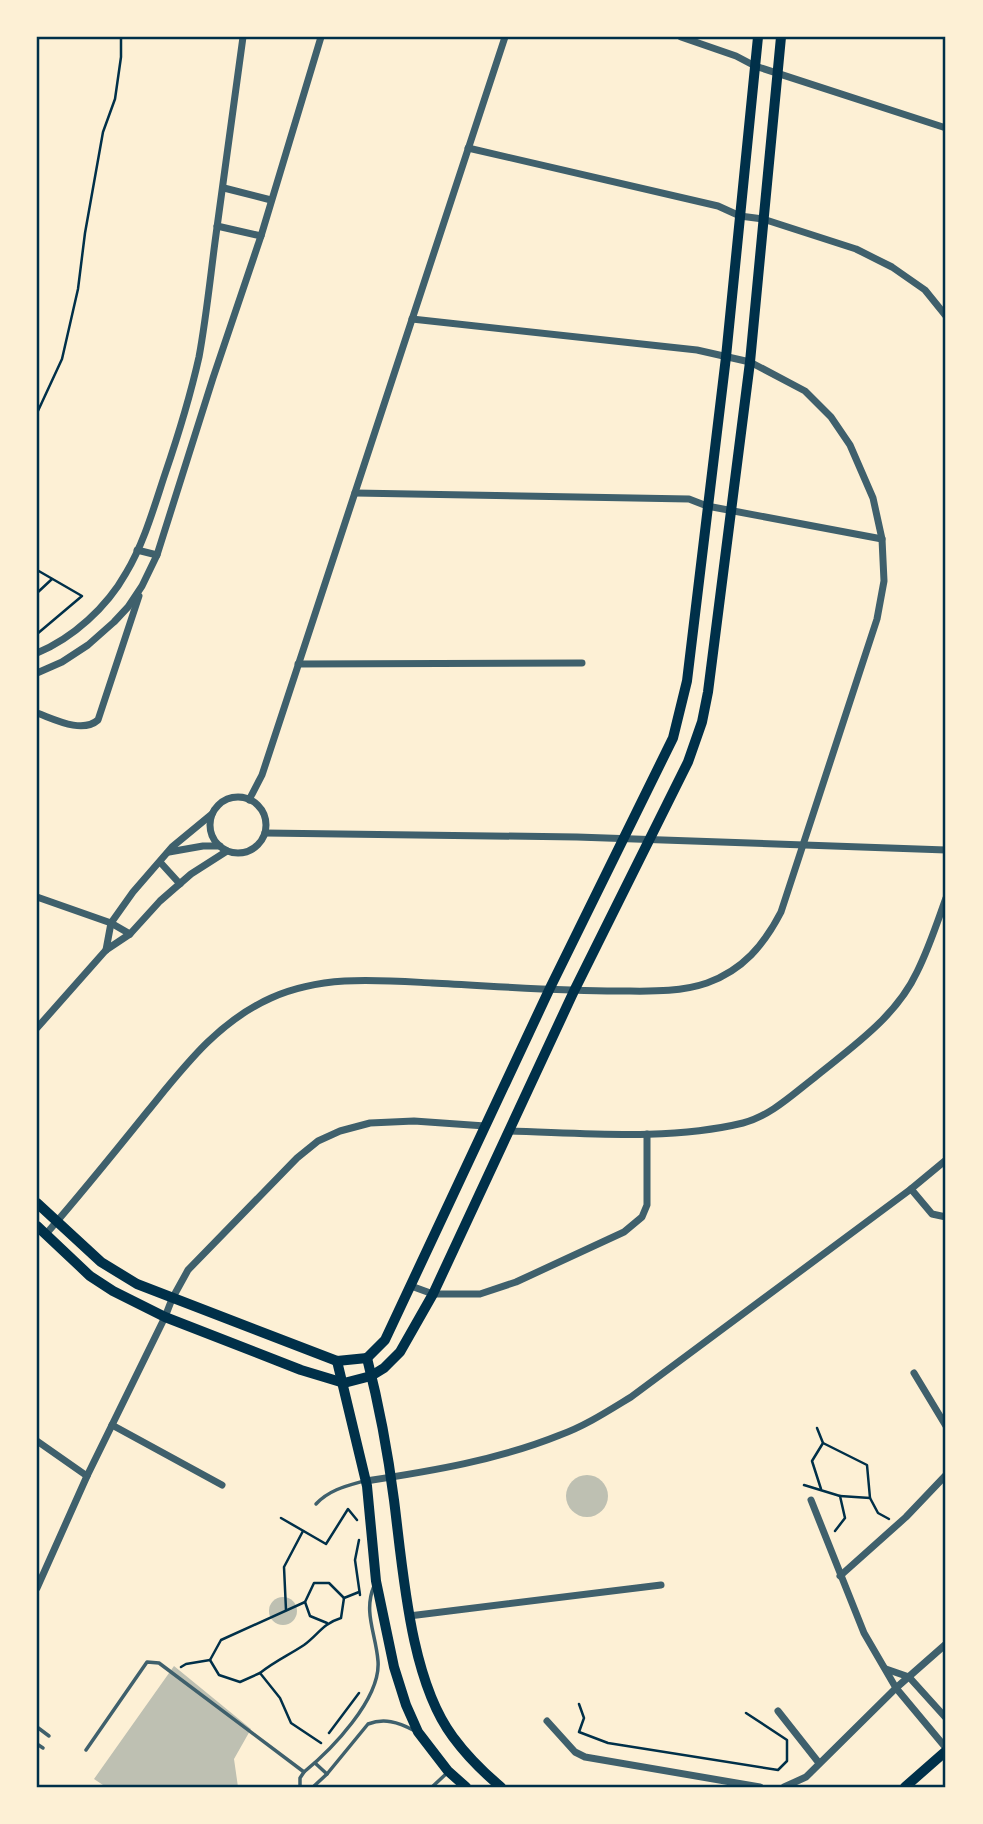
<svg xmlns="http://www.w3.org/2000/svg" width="983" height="1824" viewBox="0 0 983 1824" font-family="Mulish,sans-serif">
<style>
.building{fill:#bec0b2}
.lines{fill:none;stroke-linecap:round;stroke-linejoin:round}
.path{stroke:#003049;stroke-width:2.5}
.service{stroke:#3f606c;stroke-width:3.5}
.minor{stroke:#3f606c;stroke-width:7}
.secondary{stroke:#003049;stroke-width:10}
.neatline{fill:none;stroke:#003049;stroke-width:2.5}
</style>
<rect width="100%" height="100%" fill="#fdf0d5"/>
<!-- building -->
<g class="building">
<circle cx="587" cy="1496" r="21"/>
<circle cx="283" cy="1611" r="14"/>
<path d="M174,1666L251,1729L234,1759L238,1787H106L94,1779Z"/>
</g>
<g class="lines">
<!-- path -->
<g class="path">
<path d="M37,413L62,359L78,289L85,233L103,132L115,99L121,57V37"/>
<path d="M37,570L82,596L37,634"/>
<path d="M37,593L52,579"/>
<path d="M817,1428L823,1443L812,1461L821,1489"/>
<path d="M823,1443L867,1465L870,1498"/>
<path d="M804,1485L840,1496L845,1518L835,1531"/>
<path d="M840,1496L870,1498L878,1513L889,1519"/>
<path d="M281,1518L326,1544L348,1509L357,1520"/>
<path d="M359,1540L355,1560L360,1595"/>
<path d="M286,1610L284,1567L303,1531"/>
<path d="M327,1623L310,1616L305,1602L314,1583H329L344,1598"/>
<path d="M210,1660L221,1640L305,1602"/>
<path d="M181,1667L186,1664L210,1660L219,1675L240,1682L260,1673L280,1698L291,1723L321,1743"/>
<path d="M260,1673C275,1661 289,1655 304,1645C319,1634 322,1624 341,1618L344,1598L359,1592"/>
<path d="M579,1704L584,1718L579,1732L608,1743L778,1770L787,1761V1740L746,1713"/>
<path d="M329,1733L359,1693"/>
</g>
<!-- service -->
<g class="service">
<path d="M316,1504C329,1490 346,1486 364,1481"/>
<path d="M37,1727L49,1736"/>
<path d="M37,1744L43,1748"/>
<path d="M86,1750L147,1662L159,1663L304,1772"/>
<path d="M315,1763L327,1774"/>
<path d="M300,1787V1778L304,1772C331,1750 381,1699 378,1661C376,1634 363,1612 374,1586"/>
<path d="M313,1787L327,1774L368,1724C384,1718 398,1722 413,1730"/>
<path d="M432,1787L447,1773"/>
</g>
<!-- minor -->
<g class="minor">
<path d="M681,37L736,56L755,66L946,128"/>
<path d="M468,148L718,206L740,216L763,219L856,249L892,267L925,290L946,316"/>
<path d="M224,188L271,200"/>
<path d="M217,226L261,236"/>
<path d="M355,493L689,499L707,506L882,539"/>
<path d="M137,550L157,555"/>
<path d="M37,653C73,638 107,607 126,573C144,543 154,507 165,474C178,436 190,397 199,357C206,319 210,280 215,242C225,173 234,105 243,37"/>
<path d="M298,664L582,663"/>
<path d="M37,673L62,662L88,645L114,622L128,607L142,586L157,555L213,378L261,236L321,37"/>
<path d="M37,713C54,719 82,734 98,720L139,596"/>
<circle cx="238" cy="825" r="28"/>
<path d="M249,800L262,775L505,37"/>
<path d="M265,833L577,837L946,850"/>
<path d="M169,852L203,846H220"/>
<path d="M160,862L180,884"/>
<path d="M37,897L111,923L130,934"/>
<path d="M106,950L111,923L133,892L172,847L212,814"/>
<path d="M37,1028L106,950L130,934L160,901L191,874L227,851"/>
<path d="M509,1131C585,1133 669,1141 743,1123C770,1116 792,1095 814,1078C852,1047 896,1017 917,972C929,948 937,923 946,898"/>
<path d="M911,1189L932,1214L946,1217"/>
<path d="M46,1234C81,1194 114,1153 147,1112C183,1068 217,1022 271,998C322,975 377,980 432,983C494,986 556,991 617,991C647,991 678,993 707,983C743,970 764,945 781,912L877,619L884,581L882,539L873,498L850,445L831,417L805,391L750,362L697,350L412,319"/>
<path d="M411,1286L433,1294H480L516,1282L624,1232L642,1217L647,1205V1134"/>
<path d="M914,1373L946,1426"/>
<path d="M112,1425L222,1485"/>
<path d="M37,1441L87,1476"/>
<path d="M366,1481C432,1471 498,1460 560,1435C585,1426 608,1411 631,1397L911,1189L946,1160"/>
<path d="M811,1500L864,1633L896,1688L946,1748"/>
<path d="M840,1576L906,1517L946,1475"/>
<path d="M37,1588L87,1476L165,1317L172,1299L188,1270L297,1158L318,1141L340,1131L370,1123L414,1121L485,1126"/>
<path d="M409,1616L661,1585"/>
<path d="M886,1669L909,1677L946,1718"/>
<path d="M778,1711L819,1763"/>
<path d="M547,1721L575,1752L585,1757L760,1787"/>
<path d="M784,1787L806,1777L896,1688L946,1644"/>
</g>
<!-- secondary -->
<g class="secondary">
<path d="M37,1203L101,1262L137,1284L337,1361L367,1358"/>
<path d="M37,1226L90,1276L113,1291L165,1317L301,1370L344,1383L371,1376L384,1368L400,1352L433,1294L574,991L688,762L702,722L708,692L750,362L781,37"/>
<path d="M367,1358L385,1340L550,988L673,738L687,681L726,357L758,37"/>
<path d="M367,1358C379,1405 388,1453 394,1500C403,1570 410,1680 453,1737C467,1756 483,1772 501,1787"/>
<path d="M337,1361L367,1486L376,1581L394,1667L406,1705L418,1732L448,1771L466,1787"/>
<path d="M905,1787L946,1751"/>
</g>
</g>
<!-- border -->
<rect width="983" height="1824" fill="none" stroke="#fdf0d5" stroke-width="77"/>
<rect x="38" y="38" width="906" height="1748" class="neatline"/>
</svg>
